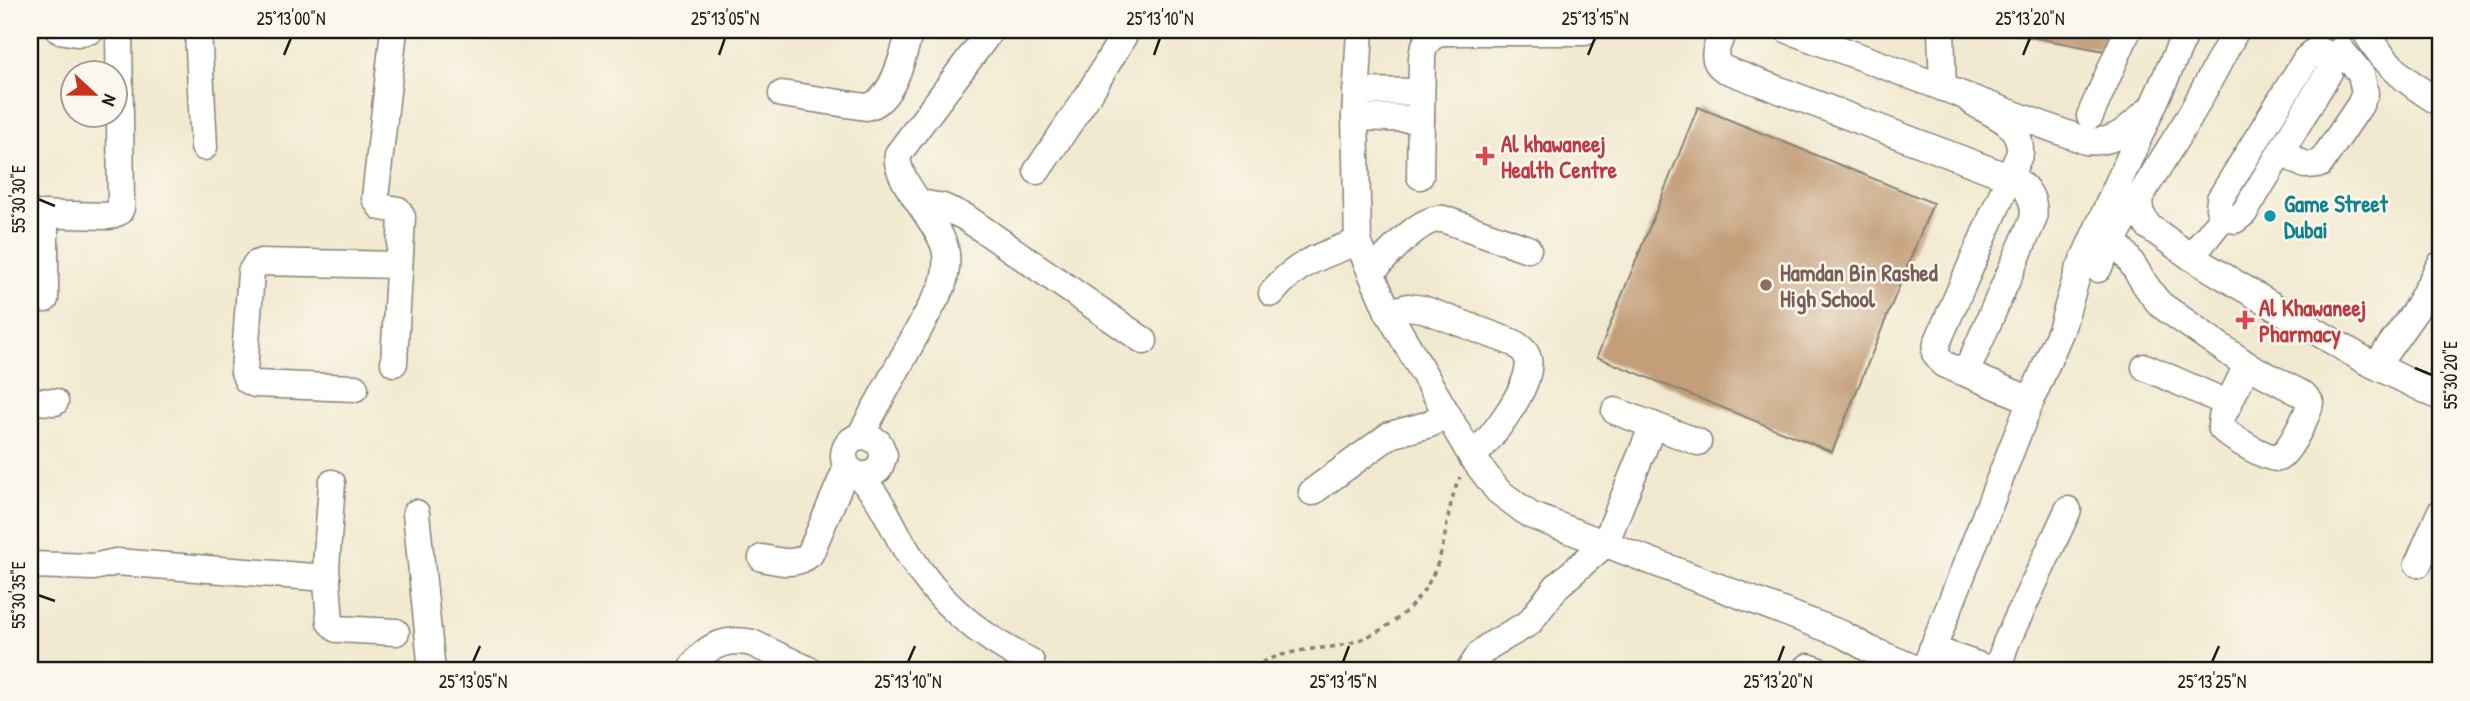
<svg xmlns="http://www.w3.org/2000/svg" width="2470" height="701" viewBox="0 0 2470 701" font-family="'Patrick Hand',sans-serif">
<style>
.building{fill:#c39e79}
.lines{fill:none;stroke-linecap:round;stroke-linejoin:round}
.minor-casing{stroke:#868276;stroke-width:29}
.path{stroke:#868276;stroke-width:3.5;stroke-dasharray:5 5;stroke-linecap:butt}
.minor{stroke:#fff;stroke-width:26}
.ticks{fill:none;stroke:#1c1c1c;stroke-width:2.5}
.health-dot{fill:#e0444e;stroke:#fbf7ec;stroke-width:2.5}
.culture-dot{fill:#0f9aa8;stroke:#fbf7ec;stroke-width:2.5}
.education-dot{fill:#8d6e63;stroke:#fbf7ec;stroke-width:2.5}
.labels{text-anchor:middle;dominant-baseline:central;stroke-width:5;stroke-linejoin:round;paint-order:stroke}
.health-label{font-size:23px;font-weight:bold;fill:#be3a42;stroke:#fbf7ec;text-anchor:start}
.culture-label{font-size:23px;font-weight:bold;fill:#0d838f;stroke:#fbf7ec;text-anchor:start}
.education-label{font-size:23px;font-weight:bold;fill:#785e54;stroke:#fbf7ec;text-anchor:start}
.neatline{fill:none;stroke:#1c1c1c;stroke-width:2.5}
.ticks-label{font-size:18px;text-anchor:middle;fill:#1c1c1c}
</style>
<rect width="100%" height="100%" fill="#fbf7ec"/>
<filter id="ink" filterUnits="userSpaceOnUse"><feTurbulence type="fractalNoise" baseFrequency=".0143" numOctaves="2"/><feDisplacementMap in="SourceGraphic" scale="14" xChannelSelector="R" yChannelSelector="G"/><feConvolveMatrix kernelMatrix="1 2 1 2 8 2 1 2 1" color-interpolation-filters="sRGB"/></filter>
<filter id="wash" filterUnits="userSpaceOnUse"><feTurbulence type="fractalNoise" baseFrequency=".00686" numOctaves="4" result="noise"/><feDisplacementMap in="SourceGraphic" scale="28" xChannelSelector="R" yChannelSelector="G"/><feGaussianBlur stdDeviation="1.57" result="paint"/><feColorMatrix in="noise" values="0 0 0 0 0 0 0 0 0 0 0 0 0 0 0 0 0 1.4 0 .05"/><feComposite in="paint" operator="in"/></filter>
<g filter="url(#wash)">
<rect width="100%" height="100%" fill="#f1e9cf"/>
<g id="blocks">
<!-- building -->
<g class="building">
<path d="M2010,30H2115L2110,52L2009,33Z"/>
<path d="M1698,107L1933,203L1832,452L1597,357Z"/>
</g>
</g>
</g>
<g filter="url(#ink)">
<use href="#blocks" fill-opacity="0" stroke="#868276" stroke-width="2"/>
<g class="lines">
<defs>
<g id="minor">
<path d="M59,30L77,33L91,30"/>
<path d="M198,30L204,147"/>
<path d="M1360,30L1355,117L1358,242L1388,312L1472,457L1498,491L1530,515L1842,634L1869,649L1921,671"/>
<path d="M1724,30C1718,45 1708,58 1724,69L2011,178C2028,186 2036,201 2033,220L1966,373"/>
<path d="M1788,30L2086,141C2113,144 2127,131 2145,113"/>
<path d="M1941,30L1943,88"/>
<path d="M2367,34C2386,66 2409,84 2440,103"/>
<path d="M2320,51L2325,53L2331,62L2329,72L2244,213L2235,220L2223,217L2219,208L2220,199L2306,59L2314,52Z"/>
<path d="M1356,91L1421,92"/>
<path d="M782,94L866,107C893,103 904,53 910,30"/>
<path d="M1966,97C1988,116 2021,117 2020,153L1937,343L1935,353L1943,364L2031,400"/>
<path d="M2090,116L2128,30"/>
<path d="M1355,117L1421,119"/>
<path d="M2281,152L2305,165L2320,164L2360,105L2365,93L2361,74L2341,50"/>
<path d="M1037,171L1089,94L1127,30"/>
<path d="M1420,176L1422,58C1423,43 1430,35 1445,32H1585"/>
<path d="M2139,197L2140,212L2148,226L2191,257L2366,361L2440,397"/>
<path d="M920,203L943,207L965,217L1144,341"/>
<path d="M30,214L109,216L119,212L121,208L119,30"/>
<path d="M2112,241C2134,258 2141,285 2161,305L2247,365"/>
<path d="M2191,257L2223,217"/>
<path d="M2098,269L2112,241L2190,116L2236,30"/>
<path d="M1372,272C1387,256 1420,216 1443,219L1528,249"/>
<path d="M1272,293C1294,264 1324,254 1358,242"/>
<path d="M45,299V214"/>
<path d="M1388,312L1408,307L1423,309L1514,343C1520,347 1526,351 1528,359C1534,385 1490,440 1472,457"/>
<path d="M394,363L402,217L398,210L381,207L375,198L394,30"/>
<path d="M2247,365L2304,395L2310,402C2310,411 2288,455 2278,458C2268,460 2226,435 2221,427L2222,417Z"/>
<path d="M2376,366L2415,311L2440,265"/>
<path d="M2145,367L2229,404"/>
<path d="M355,388L255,384L247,380L244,372L251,272L256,264L261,262L399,265"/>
<path d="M30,401L55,402"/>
<path d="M1615,411L1698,442"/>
<path d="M860,436H867L879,443L884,455L879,469C851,491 827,448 860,436L942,287C946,274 948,261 945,248C938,221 893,179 898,154L991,30"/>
<path d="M857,475C884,499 891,527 910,556C939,604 981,637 1031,662"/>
<path d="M332,483L326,568L330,622L337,629L396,632"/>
<path d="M1312,492L1390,435L1430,424L1446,412"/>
<path d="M416,513L432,671"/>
<path d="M762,558C779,561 795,567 810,554L847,467"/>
<path d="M2418,564L2440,513"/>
<path d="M30,565L93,567L116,562L327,578"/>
<path d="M1932,649L1994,671"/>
<path d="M1808,667L1819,671"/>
<path d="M690,671C703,647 725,637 752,643L811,671"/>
<path d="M1469,671L1480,654L1489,646L1529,623L1557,586L1605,544L1653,425"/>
<path d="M1924,671L2031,400L2061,330L2078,272L2187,30"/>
<path d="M2002,671L2001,658L2006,643L2068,510"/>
</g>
</defs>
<!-- minor casing -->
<use href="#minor" class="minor-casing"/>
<!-- path -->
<path class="path" d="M1244,671C1263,661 1283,653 1305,650C1317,648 1330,648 1342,645C1382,636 1419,608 1435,570C1448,540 1446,506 1460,477"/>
<!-- minor -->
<use href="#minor" class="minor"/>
</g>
</g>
<!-- ticks -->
<path class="ticks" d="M284,55L291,38M719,55L725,38M1154,55L1160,38M1588,55L1595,38M2023,55L2030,38M38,199L55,206M2415,368L2432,375M38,595L55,601M473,662L480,646M908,662L915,646M1343,662L1349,646M1778,662L1784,646M2212,662L2219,646"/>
<!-- markers -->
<g class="health-dot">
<path d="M1481.5 145.5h7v7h7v7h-7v7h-7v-7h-7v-7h7z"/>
<path d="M2241.5 309.5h7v7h7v7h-7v7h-7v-7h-7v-7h7z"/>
</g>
<circle class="culture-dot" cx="2270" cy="216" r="7"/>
<circle class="education-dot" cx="1766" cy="285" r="7"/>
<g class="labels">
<!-- health labels -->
<g class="health-label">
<text x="1501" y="143">Al khawaneej<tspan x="1501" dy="26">Health Centre</tspan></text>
<text x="2259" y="307">Al Khawaneej<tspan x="2259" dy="26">Pharmacy</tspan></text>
</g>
<!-- culture labels -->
<g class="culture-label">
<text x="2284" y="203">Game Street<tspan x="2284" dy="26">Dubai</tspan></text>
</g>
<!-- education labels -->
<g class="education-label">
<text x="1780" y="272">Hamdan Bin Rashed<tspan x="1780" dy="26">High School</tspan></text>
</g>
</g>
<!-- margin -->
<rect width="2470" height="701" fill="none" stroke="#fbf7ec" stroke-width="77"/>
<!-- north arrow -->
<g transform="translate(94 94) rotate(112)"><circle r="33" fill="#fbf7ec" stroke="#a29f99" stroke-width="2"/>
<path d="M0-5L12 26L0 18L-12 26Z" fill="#c8321e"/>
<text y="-10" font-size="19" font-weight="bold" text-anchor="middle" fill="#1c1c1c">N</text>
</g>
<rect x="38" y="38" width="2394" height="624" class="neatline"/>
<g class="ticks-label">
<text x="291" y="25">25°13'00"N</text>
<text x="725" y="25">25°13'05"N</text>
<text x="1160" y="25">25°13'10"N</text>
<text x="1595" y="25">25°13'15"N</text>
<text x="2030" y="25">25°13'20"N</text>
<text transform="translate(19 199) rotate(-90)" y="6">55°30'30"E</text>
<text transform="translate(2451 375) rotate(-90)" y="6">55°30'20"E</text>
<text transform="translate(19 595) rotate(-90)" y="6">55°30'35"E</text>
<text x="473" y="688">25°13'05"N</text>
<text x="908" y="688">25°13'10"N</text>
<text x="1343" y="688">25°13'15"N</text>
<text x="1778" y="688">25°13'20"N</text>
<text x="2212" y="688">25°13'25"N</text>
</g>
</svg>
